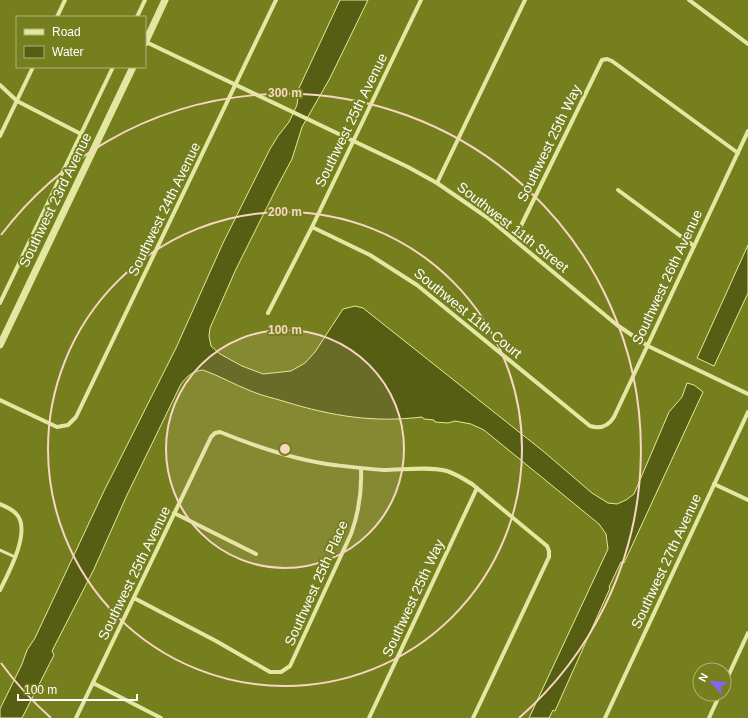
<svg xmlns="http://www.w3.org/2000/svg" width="748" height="718" viewBox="0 0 748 718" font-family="Arial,sans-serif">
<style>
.water{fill:#565e14;stroke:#e3ea96}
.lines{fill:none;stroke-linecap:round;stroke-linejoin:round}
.service{stroke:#e2e8a2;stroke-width:3}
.minor{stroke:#e2e8a2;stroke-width:4}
.tertiary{stroke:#e2e8a2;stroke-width:7}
.ring{fill:none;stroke:#f9d6c2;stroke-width:2}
.labels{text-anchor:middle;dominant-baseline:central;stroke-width:4;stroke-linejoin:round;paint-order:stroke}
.street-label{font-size:14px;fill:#fff;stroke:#757f1e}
.centre{fill:#f9d6c2;stroke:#757f1e;stroke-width:2}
.ring-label{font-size:12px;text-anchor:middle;font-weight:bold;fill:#f9d6c2;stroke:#757f1e;stroke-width:4;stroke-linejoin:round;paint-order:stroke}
</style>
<rect width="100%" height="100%" fill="#757f1e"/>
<!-- water -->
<g class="water">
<path d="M340,0H368L330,78L302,127L292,159L278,185L236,269L210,328L209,336L211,346L220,354L242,366L263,374L291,371L305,363L315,352L343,309L355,306L363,308L543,451L592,493L608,503L617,504L626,500L634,494L669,412L682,397L687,383L694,385L703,392L624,563L621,562L609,587L610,588L555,711L553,710L549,718H529L608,549L606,534L599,524L484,430L471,424L455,421L448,423L435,422L434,420L424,419L422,417C374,423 332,416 286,402C274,398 262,396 251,391C235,385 220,376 203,370C193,371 187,376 181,384L127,495L94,569L52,651L54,655L22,718H0V709L22,664L27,650L35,638L104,491L176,348L223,243L270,149L278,136L289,122L297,105L299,88Z"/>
<path d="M748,245V293L714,366L697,358Z"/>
</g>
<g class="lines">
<!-- service -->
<path class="service" d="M0,550L15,557"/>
<!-- minor -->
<g class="minor">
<path d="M689,0L748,44"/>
<path d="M57,17L65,0"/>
<path d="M137,17L145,0"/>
<path d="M146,42L408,167L437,183L488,218L617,325L648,346L748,394"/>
<path d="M0,85L17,101L81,134"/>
<path d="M0,136L33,67"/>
<path d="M437,183L525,0"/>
<path d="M618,190L694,246"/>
<path d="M312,227L370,255L417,285L590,426C600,429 608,427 614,417L748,131"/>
<path d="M514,240L602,60L607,59L612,61L738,153"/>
<path d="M0,303L113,67"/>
<path d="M268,313L312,227L421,0"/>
<path d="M0,400L57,427L68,425L76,417L276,0"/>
<path d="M714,484L748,500"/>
<path d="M0,504C7,507 14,510 18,516C30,534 8,574 0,590"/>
<path d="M174,513L256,554"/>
<path d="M134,598L216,641L270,672H281L290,666L351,534C359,512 362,492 361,469"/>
<path d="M93,683L161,718"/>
<path d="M724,685L748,633"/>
<path d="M76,718L211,437L215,433L220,432C257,447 295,460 334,465C351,467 367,469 383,470C403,470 428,466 447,471C456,474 464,479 472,484L547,546L549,551V557L473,718"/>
<path d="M369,718L477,488"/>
<path d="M605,718L748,412"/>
<path d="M709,718L720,694"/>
</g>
<!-- tertiary -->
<g class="tertiary">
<path d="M145,43L165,0"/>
<path d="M0,345L133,67"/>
</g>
</g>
<!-- distance rings -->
<circle cx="285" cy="449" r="119" fill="#f9d6c2" fill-opacity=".12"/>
<g class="ring">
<circle cx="285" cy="449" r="119"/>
<circle cx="285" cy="449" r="237"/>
<path d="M51 718A356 356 0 0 1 1 663M1 235A356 356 0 1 1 519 718"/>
</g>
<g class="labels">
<!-- street labels -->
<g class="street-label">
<text transform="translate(351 120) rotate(-64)">Southwest 25th Avenue</text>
<text transform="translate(549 143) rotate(-64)">Southwest 25th Way</text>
<text transform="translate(55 200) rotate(-64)">Southwest 23rd Avenue</text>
<text transform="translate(164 209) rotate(-64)">Southwest 24th Avenue</text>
<text transform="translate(513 227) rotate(38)">Southwest 11th Street</text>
<text transform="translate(667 277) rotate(-65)">Southwest 26th Avenue</text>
<text transform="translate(468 313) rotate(39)">Southwest 11th Court</text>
<text transform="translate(666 561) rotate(-65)">Southwest 27th Avenue</text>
<text transform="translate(134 573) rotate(-64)">Southwest 25th Avenue</text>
<text transform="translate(316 583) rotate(-66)">Southwest 25th Place</text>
<text transform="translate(413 598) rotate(-65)">Southwest 25th Way</text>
</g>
</g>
<circle cx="285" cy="449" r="6" class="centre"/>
<g class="ring-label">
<text x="285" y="97">300 m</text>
<text x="285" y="216">200 m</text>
<text x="285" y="334">100 m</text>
</g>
<!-- legend -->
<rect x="16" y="16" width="130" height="52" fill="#757f1e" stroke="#acb278"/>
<rect x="24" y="29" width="20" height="6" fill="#e2e8a2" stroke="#acb278"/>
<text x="52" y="36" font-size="12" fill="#ffffff">Road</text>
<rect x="24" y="46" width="20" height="12" fill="#565e14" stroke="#acb278"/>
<text x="52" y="56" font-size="12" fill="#ffffff">Water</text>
<!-- north arrow -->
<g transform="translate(712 682) rotate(298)"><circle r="19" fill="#757f1e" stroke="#acb278"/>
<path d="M0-3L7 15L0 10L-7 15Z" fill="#8862f7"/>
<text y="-6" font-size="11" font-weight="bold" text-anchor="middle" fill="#ffffff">N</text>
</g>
<!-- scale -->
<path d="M18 694v6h119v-6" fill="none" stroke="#ffffff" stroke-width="2"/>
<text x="24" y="694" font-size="12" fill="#ffffff" stroke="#757f1e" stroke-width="3" paint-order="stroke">100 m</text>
</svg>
